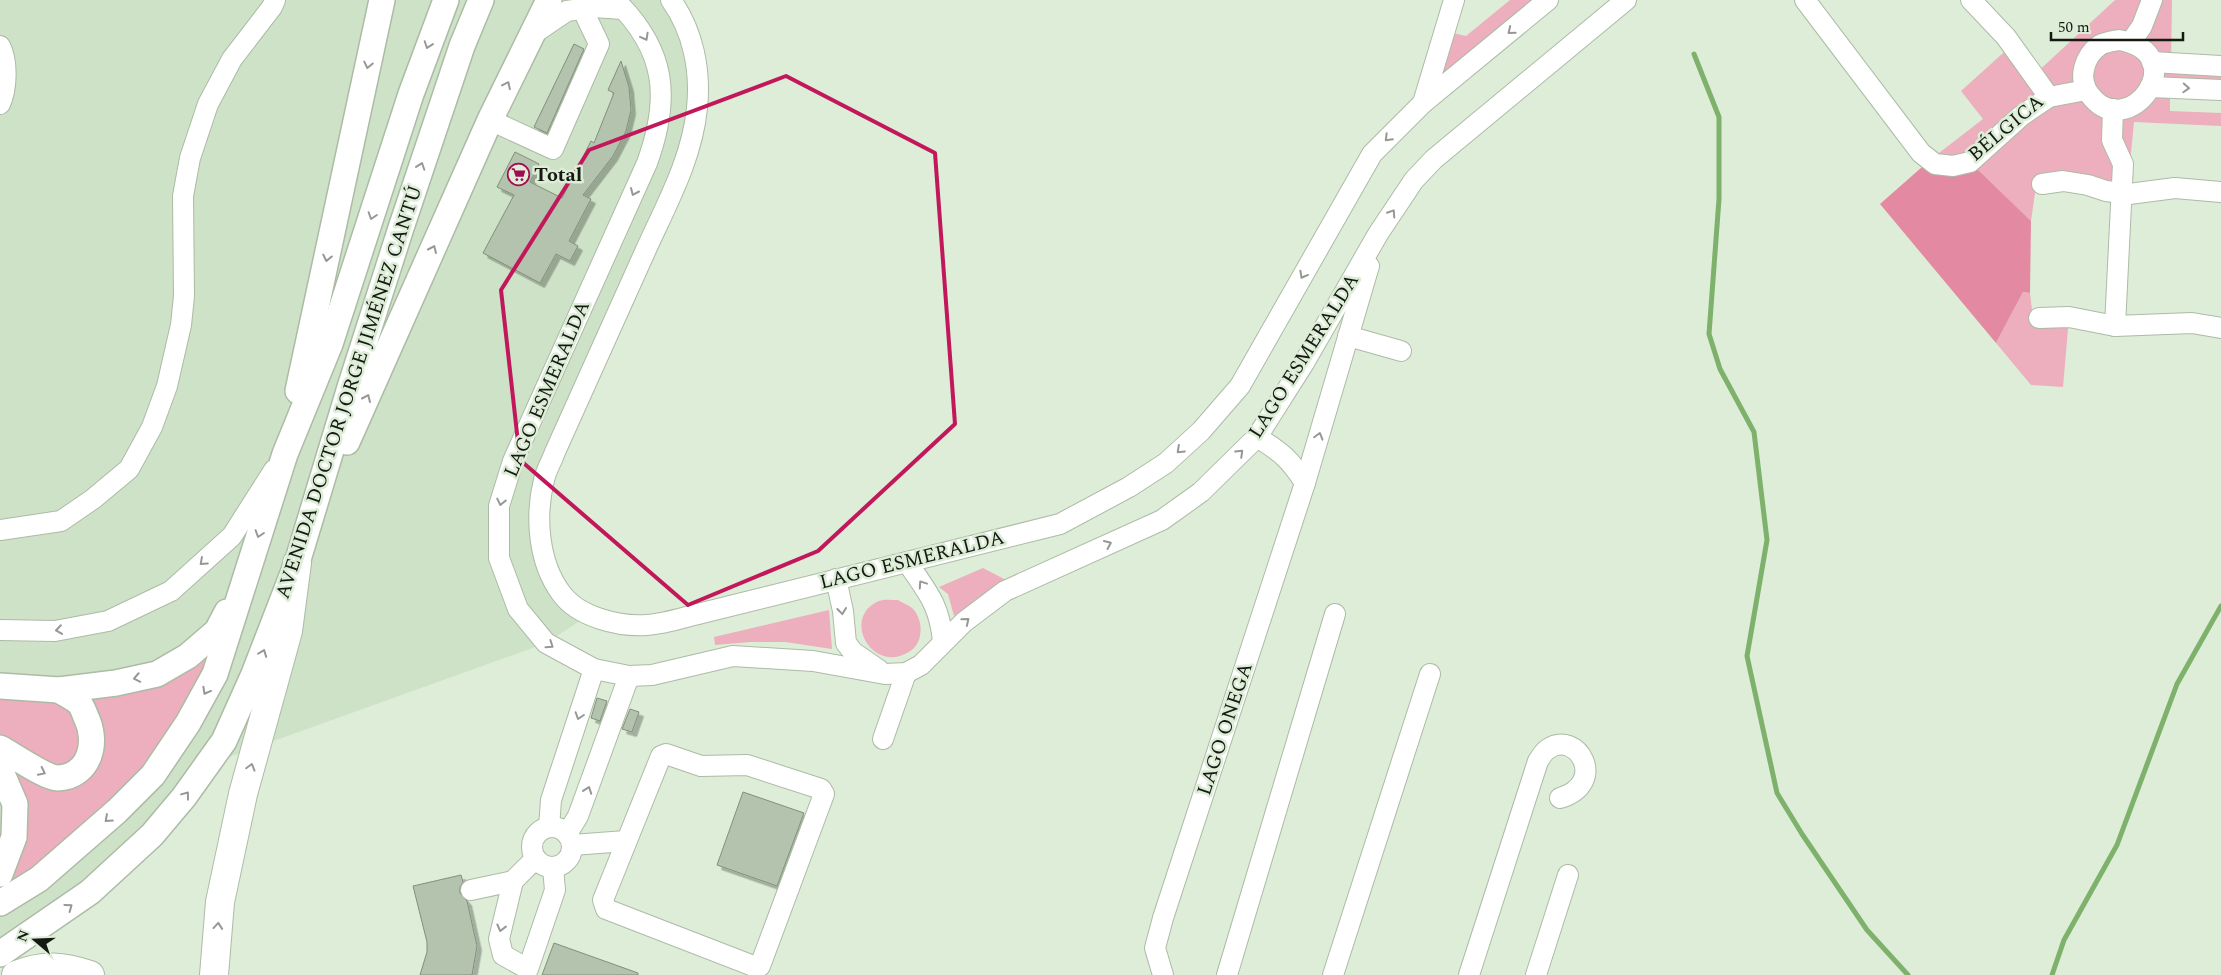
<svg xmlns="http://www.w3.org/2000/svg" width="2221" height="975" viewBox="0 0 2221 975" font-family="Spectral,serif">
<style>
.built{fill:#cde2c6}
.green{fill:#edaebd}
.forest{fill:#e38aa2}
.lines{fill:none;stroke-linecap:round;stroke-linejoin:round}
.stream{stroke:#7eb16b;stroke-width:5}
.building{fill:#b4c3ae;stroke:#818f7b;filter:url(#shadow)}
.minor-casing{stroke:#acbba6;stroke-width:22}
.major-casing{stroke:#acbba6;stroke-width:28}
.highway-casing{stroke:#acbba6;stroke-width:30}
.minor{stroke:#fff;stroke-width:20}
.major{stroke:#fff;stroke-width:25}
.highway{stroke:#fff;stroke-width:28}
.oneway{stroke:#959894}
.marked{fill:none;stroke:#c2185b;stroke-width:4;stroke-linejoin:round}
.labels{text-anchor:middle;dominant-baseline:central;stroke-width:5;stroke-linejoin:round;paint-order:stroke}
.street-label{font-size:20px;fill:#141912;stroke:#ddedd7}
.poi-label{font-size:20px;font-weight:bold;fill:#141912;stroke:#ddedd7;text-anchor:start}
</style>
<defs>
<filter id="shadow"><feDropShadow dx="4.5" dy="4.5" stdDeviation="0" flood-color="#0004"/></filter>
</defs>
<rect width="100%" height="100%" fill="#ddedd7"/>
<!-- built -->
<path class="built" d="M0,0H671L678,11L697,109L544,478L550,574L589,615L546,643L207,765L184,797L0,954Z"/>
<!-- green -->
<g class="green">
<path d="M1510,0H1548L1426,101L1444,31L1466,36Z"/>
<path d="M2115,0H2172L2171,63L2221,66V90L2170,87V111L2221,113V126L2134,122L2127,194L2036,186L2031,221L1970,162L1930,160L1983,119L1961,91L2012,45L2033,76Z"/>
<path d="M2023,292L2030,293L2032,310L2039,318L2069,317L2063,387L2031,385L1996,343Z"/>
<path d="M983,568L1006,580L954,616L948,594L939,587Z"/>
<path d="M898,600C903,603 911,606 914,610C923,621 923,640 913,649C875,679 839,618 879,601C884,599 892,600 898,600Z"/>
<path d="M829,610L832,649L785,642H750L715,645L714,637Z"/>
<path d="M217,631L215,674L153,775L0,903V874L15,837L0,769V687L116,683Z"/>
</g>
<!-- forest -->
<path class="forest" d="M1930,160L1970,162L2031,221L2030,293L2023,292L1996,343L1880,204Z"/>
<g class="lines">
<!-- stream -->
<g class="stream">
<path d="M1694,54L1719,117V199L1709,334L1720,369L1754,432L1767,540L1747,656L1777,793L1802,834L1867,930L1908,975"/>
<path d="M2052,975L2064,940L2117,845L2177,684L2221,606"/>
</g>
</g>
<!-- building -->
<g class="building">
<path d="M574,44L584,49L547,133L534,127Z"/>
<path d="M621,61L629,87L631,110L626,131L613,156L583,195L591,199L569,241L578,246L570,261L556,254L540,283L483,253L514,195L497,187L515,152L539,164L530,182L562,198L591,141L594,143L614,93L608,90Z"/>
<path d="M597,698L607,701L600,721L591,718Z"/>
<path d="M630,709L639,712L632,732L622,729Z"/>
<path d="M743,792L804,813L777,886L717,865Z"/>
<path d="M461,875L463,882L460,887V893L467,901L477,946L472,975H420L427,952V942L413,886Z"/>
<path d="M554,943L638,973V975H542Z"/>
</g>
<g class="lines">
<defs>
<g id="minor">
<path d="M615,0C666,50 671,97 647,163L513,461L499,506V558L518,609L546,643L594,669L629,676L652,675L733,656L813,661L885,674L906,673L921,665L964,622L1005,591L1162,520L1201,492L1257,437L1304,363L1378,234L1414,180L1434,159L1626,0"/>
<path d="M671,0C693,31 701,70 697,108C692,160 665,207 644,254C615,320 585,386 555,452C552,461 546,470 544,480C535,516 538,562 561,593C578,617 619,627 647,625C665,624 685,617 702,613L1060,524L1129,487L1166,463L1201,431L1240,386L1372,154L1423,103L1548,0"/>
<path d="M1805,0L1921,153L1935,164L1953,166L1970,162L2021,116L2049,97L2006,37L1971,0"/>
<path d="M533,34L567,11L594,7L623,9"/>
<path d="M2119,40C2196,54 2128,145 2090,95C2077,79 2084,56 2100,45C2105,42 2113,41 2119,40Z"/>
<path d="M2131,42L2142,26L2152,0"/>
<path d="M0,46C8,61 7,89 0,104"/>
<path d="M2152,62L2221,66"/>
<path d="M2151,87L2221,90"/>
<path d="M2049,97L2086,90"/>
<path d="M1423,103L1454,0"/>
<path d="M2113,109L2112,140L2123,164L2115,326"/>
<path d="M490,120L553,149L599,44L582,8"/>
<path d="M2042,184L2063,181L2088,185L2106,191L2129,194L2175,188L2221,192"/>
<path d="M2039,318L2069,317L2115,326L2192,323L2221,328"/>
<path d="M1348,336L1401,351"/>
<path d="M1257,437C1281,452 1290,459 1305,483"/>
<path d="M0,530L61,521L93,499L129,469L152,427L167,386L181,325L184,296L183,196L190,158L208,104L232,59L272,7L275,0"/>
<path d="M907,562C927,592 939,603 943,641"/>
<path d="M836,579L843,611L846,643L853,652L879,670"/>
<path d="M0,630L55,631L108,621L171,591L232,536L274,470"/>
<path d="M883,739L906,673"/>
<path d="M666,754L701,766L747,765L821,789L824,794L760,966L756,967L606,909L603,900L661,756Z"/>
<circle cx="552" cy="847" r="20"/>
<path d="M549,827L551,800L594,669"/>
<path d="M567,834L578,816L629,676"/>
<path d="M572,845L626,841"/>
<path d="M513,881L499,939L503,955L528,969L555,890L553,868"/>
<path d="M471,890L513,881L535,859"/>
<path d="M1163,975L1155,948L1163,918L1305,483L1369,266"/>
<path d="M1227,975L1335,614"/>
<path d="M1333,975L1430,674"/>
<path d="M1469,975L1538,761C1541,757 1544,751 1548,749C1577,729 1609,783 1560,798"/>
<path d="M1536,975L1568,875"/>
</g>
<g id="major">
<path d="M298,391L382,0"/>
<path d="M347,442L490,120L549,0"/>
<path d="M0,686L59,690L116,683L157,674L188,656L217,631L227,612"/>
<path d="M0,748C13,755 46,778 58,778C91,776 98,741 86,717C84,712 82,706 79,703C74,698 65,694 59,690"/>
<path d="M0,769L15,804L14,837L0,874"/>
<path d="M0,903L39,879L117,811L153,775L188,723L215,674L285,454L330,344L411,94L446,0"/>
<path d="M0,954L90,892L152,835L184,797L224,741L254,674L297,563L351,384L401,228L462,46L481,0"/>
</g>
<g id="highway">
<path d="M16,975C44,964 63,966 90,975"/>
<path d="M214,975L220,902L243,794L288,631L297,563"/>
</g>
</defs>
<!-- minor casing -->
<use href="#minor" class="minor-casing"/>
<!-- major casing -->
<use href="#major" class="major-casing"/>
<!-- highway casing -->
<use href="#highway" class="highway-casing"/>
<!-- minor -->
<use href="#minor" class="minor"/>
<!-- major -->
<use href="#major" class="major"/>
<!-- highway -->
<use href="#highway" class="highway"/>
</g>
<!-- one-way arrows -->
<defs><path id="oneway-chevron" d="M-2-3.5L2.5 0L-2 3.5" fill="none" stroke-width="1.6" stroke-linecap="round" stroke-linejoin="round" transform="scale(1.25)"/></defs>
<g class="oneway">
<use href="#oneway-chevron" transform="translate(1511 31) rotate(141)"/>
<use href="#oneway-chevron" transform="translate(645 37) rotate(61)"/>
<use href="#oneway-chevron" transform="translate(428 45) rotate(109)"/>
<use href="#oneway-chevron" transform="translate(368 65) rotate(102)"/>
<use href="#oneway-chevron" transform="translate(507 85) rotate(-64)"/>
<use href="#oneway-chevron" transform="translate(2186 88) rotate(3)"/>
<use href="#oneway-chevron" transform="translate(1388 138) rotate(135)"/>
<use href="#oneway-chevron" transform="translate(421 166) rotate(-71)"/>
<use href="#oneway-chevron" transform="translate(634 192) rotate(114)"/>
<use href="#oneway-chevron" transform="translate(1392 213) rotate(-57)"/>
<use href="#oneway-chevron" transform="translate(372 216) rotate(108)"/>
<use href="#oneway-chevron" transform="translate(433 249) rotate(-66)"/>
<use href="#oneway-chevron" transform="translate(327 258) rotate(102)"/>
<use href="#oneway-chevron" transform="translate(1303 275) rotate(119)"/>
<use href="#oneway-chevron" transform="translate(367 398) rotate(-66)"/>
<use href="#oneway-chevron" transform="translate(1319 436) rotate(-74)"/>
<use href="#oneway-chevron" transform="translate(1180 450) rotate(137)"/>
<use href="#oneway-chevron" transform="translate(1240 453) rotate(-44)"/>
<use href="#oneway-chevron" transform="translate(501 502) rotate(102)"/>
<use href="#oneway-chevron" transform="translate(259 534) rotate(108)"/>
<use href="#oneway-chevron" transform="translate(1108 544) rotate(-24)"/>
<use href="#oneway-chevron" transform="translate(203 562) rotate(138)"/>
<use href="#oneway-chevron" transform="translate(922 584) rotate(-124)"/>
<use href="#oneway-chevron" transform="translate(842 611) rotate(83)"/>
<use href="#oneway-chevron" transform="translate(966 621) rotate(-39)"/>
<use href="#oneway-chevron" transform="translate(59 630) rotate(172)"/>
<use href="#oneway-chevron" transform="translate(550 645) rotate(34)"/>
<use href="#oneway-chevron" transform="translate(263 653) rotate(-69)"/>
<use href="#oneway-chevron" transform="translate(137 678) rotate(169)"/>
<use href="#oneway-chevron" transform="translate(206 691) rotate(119)"/>
<use href="#oneway-chevron" transform="translate(579 716) rotate(108)"/>
<use href="#oneway-chevron" transform="translate(251 767) rotate(-74)"/>
<use href="#oneway-chevron" transform="translate(42 772) rotate(26)"/>
<use href="#oneway-chevron" transform="translate(588 790) rotate(-70)"/>
<use href="#oneway-chevron" transform="translate(186 795) rotate(-53)"/>
<use href="#oneway-chevron" transform="translate(108 819) rotate(138)"/>
<use href="#oneway-chevron" transform="translate(69 907) rotate(-36)"/>
<use href="#oneway-chevron" transform="translate(218 926) rotate(-85)"/>
<use href="#oneway-chevron" transform="translate(501 928) rotate(104)"/>
</g>
<!-- marked area -->
<path class="marked" d="M786,76L935,153L955,424L818,551L688,605L520,460L501,290L589,150Z"/>
<!-- icons -->
<defs>
<symbol id="supermarket-ring" viewBox="-11 -11 22 22"><circle r="9.5" fill="#ddedd7" stroke="#a10c4f" stroke-width="1.5"/><path d="M-6-5.5h2.5l.6 2H6L4.5 2H-2.5L-4.4-4H-6ZM-1.5 3.2a1.3 1.3 0 1 0 .1 0ZM3 3.2a1.3 1.3 0 1 0 .1 0Z" fill="#a10c4f"/></symbol>
</defs>
<g fill-rule="evenodd">
<use href="#supermarket-ring" x="506" y="162" width="25" height="25"/>
</g>
<g class="labels">
<!-- street labels -->
<g class="street-label">
<text transform="translate(2006 128) rotate(-40)">BÉLGICA</text>
<text transform="translate(1304 356) rotate(-58)">LAGO ESMERALDA</text>
<text transform="translate(547 389) rotate(-67)">LAGO ESMERALDA</text>
<text transform="translate(349 392) rotate(-72)">AVENIDA DOCTOR JORGE JIMÉNEZ CANTÚ</text>
<text transform="translate(912 560) rotate(-14)">LAGO ESMERALDA</text>
<text transform="translate(1225 729) rotate(-72)">LAGO ONEGA</text>
</g>
<!-- poi labels -->
<g class="poi-label">
<text x="534" y="175">Total</text>
</g>
</g>
<!-- north arrow -->
<g transform="translate(35 940) rotate(289)" stroke="#ddedd7" stroke-width="4" paint-order="stroke">
<path d="M0-4L9 19L0 12L-9 19Z" fill="#141912"/>
<text y="-8" font-size="14" font-weight="bold" text-anchor="middle" fill="#141912">N</text>
</g>
<!-- scale -->
<path d="M2051 32v8h132v-8" fill="none" stroke="#141912" stroke-width="2.5"/>
<text x="2058" y="32" font-size="15" fill="#141912" stroke="#ddedd7" stroke-width="4" paint-order="stroke">50 m</text>
</svg>
